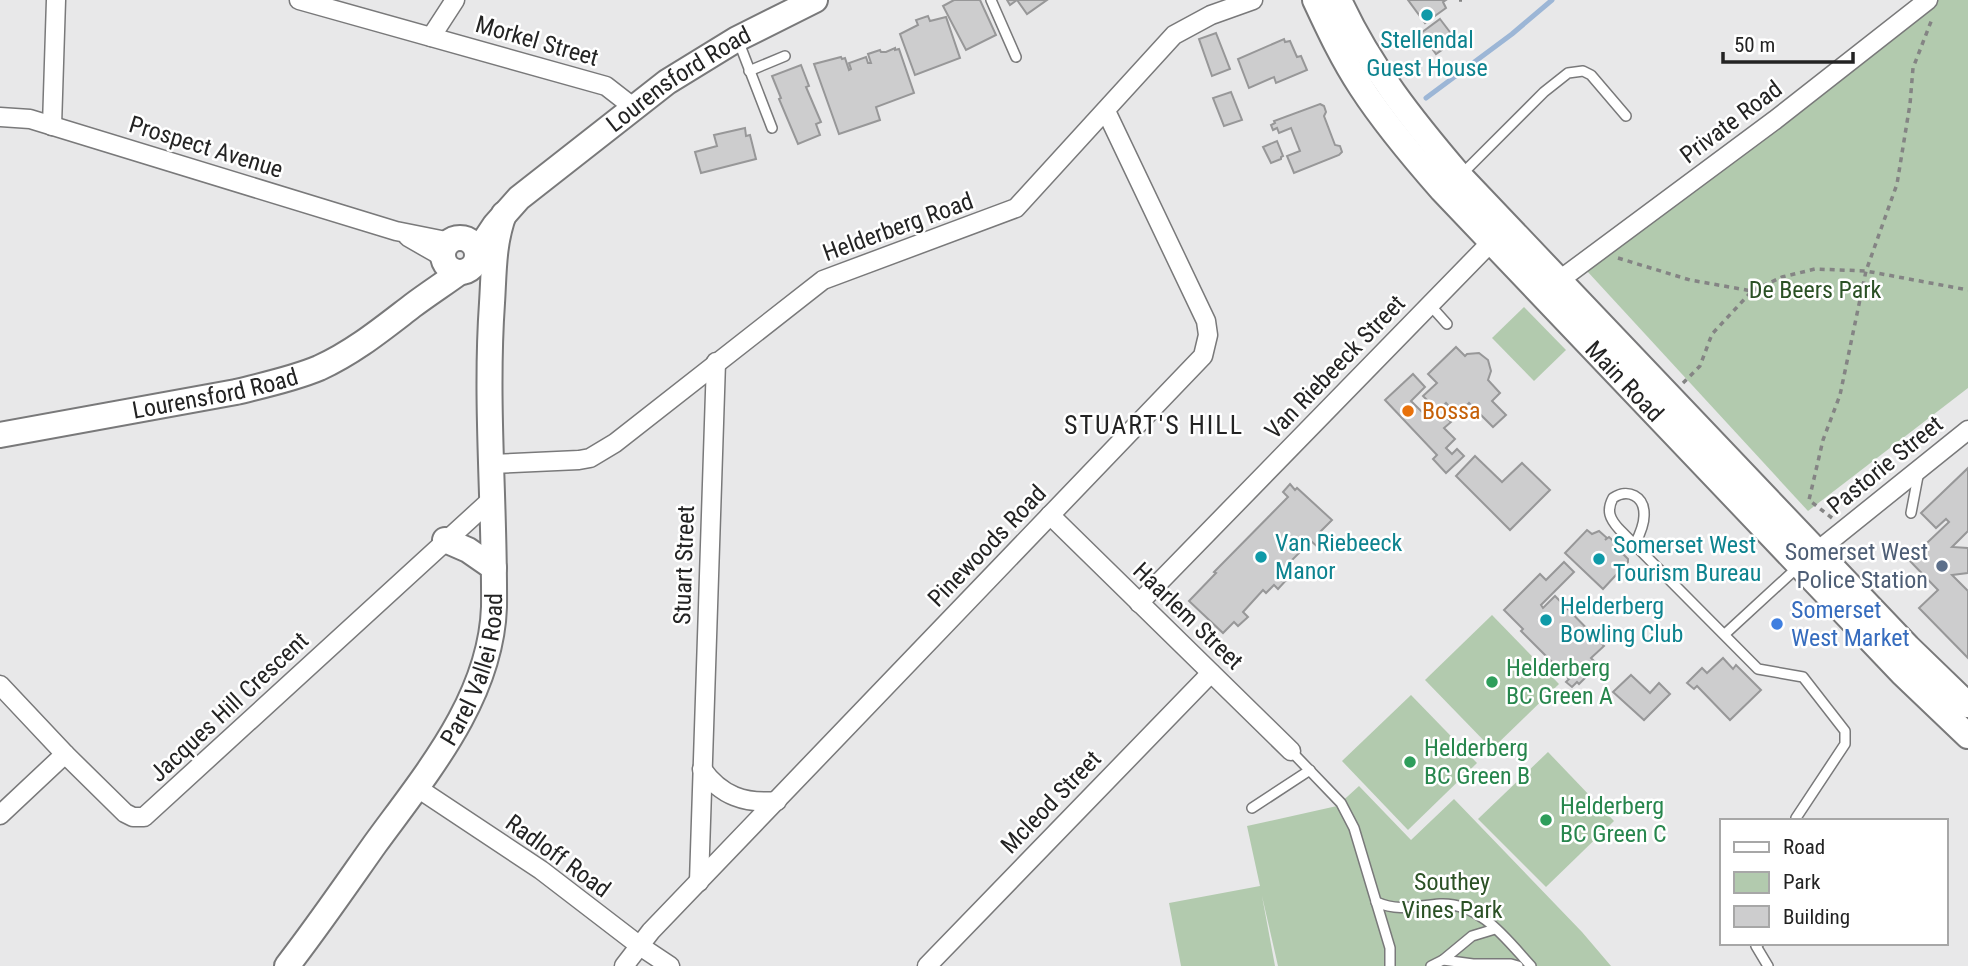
<svg xmlns="http://www.w3.org/2000/svg" width="1968" height="966" viewBox="0 0 1968 966" font-family="'Roboto Condensed',sans-serif">
<style>
.green{fill:#b2caae}
.lines{fill:none;stroke-linecap:round;stroke-linejoin:round}
.stream{stroke:#9cb6d6;stroke-width:5}
.building{fill:#cdcdce;stroke:#979798;stroke-width:2}
.lane-casing{stroke:#79797a;stroke-width:12}
.street-casing{stroke:#79797a;stroke-width:21}
.secondary-casing{stroke:#79797a;stroke-width:28}
.path{stroke:#848484;stroke-width:3.5;stroke-dasharray:5 5;stroke-linecap:butt}
.lane{stroke:#fff;stroke-width:9}
.street{stroke:#fff;stroke-width:18}
.secondary{stroke:#fff;stroke-width:24}
.culture-dot{fill:#0f9aa8;stroke:#fff;stroke-width:2.5}
.food-dot{fill:#e8710a;stroke:#fff;stroke-width:2.5}
.service-dot{fill:#5c6f8a;stroke:#fff;stroke-width:2.5}
.shop-dot{fill:#3f7fe0;stroke:#fff;stroke-width:2.5}
.leisure-dot{fill:#2e9e5b;stroke:#fff;stroke-width:2.5}
.labels{text-anchor:middle;dominant-baseline:central;stroke-width:5;stroke-linejoin:round;paint-order:stroke}
.culture-label{font-size:24px;fill:#0d838f;stroke:#fff;text-anchor:start}
.street-label{font-size:24px;fill:#232323;stroke:#fff}
.park-label{font-size:24px;fill:#2b5125;stroke:#fff}
.food-label{font-size:24px;fill:#c56008;stroke:#fff;text-anchor:start}
.service-label{font-size:24px;fill:#4e5e75;stroke:#fff;text-anchor:end}
.shop-label{font-size:24px;fill:#366cbe;stroke:#fff;text-anchor:start}
.leisure-label{font-size:24px;fill:#27864d;stroke:#fff;text-anchor:start}
.neighbourhood-label{font-size:26px;letter-spacing:2px;fill:#232323;stroke:#fff}
</style>
<rect width="100%" height="100%" fill="#e8e8e9"/>
<!-- green -->
<g class="green">
<path d="M1937,0H1968V388L1808,511L1587,271Z"/>
<path d="M1524,307L1566,350L1534,381L1492,338Z"/>
<path d="M1492,615L1559,684L1492,749L1425,680Z"/>
<path d="M1411,695L1477,763L1408,830L1342,761Z"/>
<path d="M1548,752L1614,821L1546,887L1478,819Z"/>
<path d="M1359,786L1411,840L1454,799L1582,932L1611,966H1278L1262,896L1275,966H1181L1169,903L1260,886L1247,826L1337,806Z"/>
</g>
<g class="lines">
<!-- stream -->
<path class="stream" d="M1426,98L1512,34L1552,0"/>
</g>
<!-- building -->
<g class="building">
<path d="M954,0H980L996,35L966,50L943,6Z"/>
<path d="M1007,0H1047L1027,14L1017,0L1010,5Z"/>
<path d="M1408,0H1446L1443,2L1446,8L1425,23Z"/>
<path d="M928,16L930,21L946,17L960,58L915,75L900,34L918,25L916,20Z"/>
<path d="M1440,19L1456,40L1436,54L1421,33Z"/>
<path d="M1216,33L1230,69L1212,76L1199,39Z"/>
<path d="M1284,39L1285,42L1290,41L1297,57L1301,56L1307,70L1276,83L1274,77L1249,88L1238,59Z"/>
<path d="M895,48V50L899,49L914,93L876,107L880,120L839,134L814,64L841,57L842,59L845,58L849,70L851,69L849,63L866,57L868,63H871L868,54L880,50L881,52H886Z"/>
<path d="M801,65L809,86L806,87L821,122L816,124L820,135L798,144L779,99L781,98L772,76Z"/>
<path d="M1231,92L1242,120L1224,126L1213,98Z"/>
<path d="M1320,104L1324,106L1326,112L1324,116L1335,145L1340,146L1342,152L1339,155L1294,173L1287,156L1300,151L1291,128L1279,133L1277,128L1273,130L1271,125L1275,123L1274,121Z"/>
<path d="M745,128L746,136L750,135L756,159L701,173L695,152L717,146L714,135Z"/>
<path d="M1277,141L1283,156L1281,157V159L1271,163L1263,147Z"/>
<path d="M1456,347L1465,356L1467,354L1479,353L1488,360L1491,371L1488,380L1500,393L1492,401L1506,415L1493,427L1469,403L1457,415L1446,403L1439,410L1451,422L1444,428L1455,439L1446,448L1452,454L1457,449L1464,456L1446,473L1433,459L1437,455L1385,400L1413,374L1425,387L1411,401L1422,412L1431,404L1423,396L1437,383L1428,374Z"/>
<path d="M1475,456L1502,482L1522,463L1550,490L1510,530L1456,476Z"/>
<path d="M1968,468V531L1952,547L1968,548V573L1952,575L1968,591V658L1919,608L1938,590L1909,560L1949,522L1946,519L1936,528L1921,513Z"/>
<path d="M1290,484L1295,490L1297,488L1332,520L1320,532L1328,538L1319,548L1311,541L1290,562L1293,566L1286,574L1289,577L1278,589L1274,585L1266,593L1263,590L1243,612L1248,617L1238,626L1234,622L1223,633L1189,601L1216,573L1214,572L1288,497L1283,492Z"/>
<path d="M1587,530L1592,534L1599,531L1607,538L1605,540L1609,537L1621,548L1619,553L1620,551L1628,559V562L1603,589L1565,553Z"/>
<path d="M1564,562L1574,572L1541,605L1543,608L1555,596L1604,646L1591,658L1598,665L1579,684L1577,682L1572,687L1566,682L1569,679L1521,631L1523,629L1504,610L1540,574L1546,580Z"/>
<path d="M1723,658L1733,669L1736,665L1761,690L1730,720L1697,686L1694,689L1687,683L1702,668L1707,673Z"/>
<path d="M1631,675L1650,693L1659,683L1670,694L1644,720L1613,692Z"/>
</g>
<g class="lines">
<defs>
<g id="lane">
<path d="M991,0L1016,57"/>
<path d="M738,40L772,128"/>
<path d="M749,71L785,56"/>
<path d="M1462,174L1544,92L1568,73L1583,71L1591,75L1626,116"/>
<path d="M1430,305L1447,324"/>
<path d="M1911,513L1919,471"/>
<path d="M1635,544C1639,536 1644,526 1644,516C1645,496 1628,488 1613,498C1606,511 1610,519 1619,529L1758,669L1803,677L1845,731V744L1796,818L1798,821"/>
<path d="M1725,634L1799,566"/>
<path d="M1291,751L1341,803L1354,828L1390,948V966"/>
<path d="M1252,808L1310,770"/>
<path d="M1376,902C1400,912 1415,906 1440,904C1480,902 1507,940 1531,966"/>
<path d="M1759,943L1756,946L1768,966"/>
<path d="M1443,960L1472,936L1495,929"/>
<path d="M1431,966L1443,960L1473,964H1511L1518,966"/>
</g>
<g id="street">
<path d="M299,0L606,86L633,107"/>
<path d="M431,37L455,0"/>
<path d="M0,117L30,119L396,231L451,242"/>
<path d="M52,126L56,0"/>
<path d="M408,237L443,257"/>
<path d="M1561,279L1775,120L1928,0"/>
<path d="M491,464L579,460L590,458L615,443L823,280L1016,208L1174,35L1211,15L1253,0"/>
<path d="M1050,515L1291,751"/>
<path d="M1810,557L1968,430"/>
<path d="M1139,603L1498,235"/>
<path d="M0,685L65,754L125,813L133,817H144L493,498"/>
<path d="M702,769C721,796 745,804 777,801"/>
<path d="M416,787L541,870L640,946L670,966"/>
<path d="M0,815L65,754"/>
<path d="M699,882L716,362"/>
<path d="M624,966L651,931L1203,356L1208,335L1206,321L1106,111"/>
<path d="M927,966L1211,673"/>
</g>
<g id="secondary">
<path id="s1" d="M1315,0C1329,30 1343,60 1361,87C1385,124 1413,157 1442,190L1902,673L1968,736"/>
<path d="M1339,0C1369,66 1413,121 1460,176L1908,647L1968,705"/>
<circle cx="460" cy="255" r="17"/>
<path id="s2" d="M477,252L495,225L519,198L667,82L737,39L815,0"/>
<path id="s3" d="M0,435L236,392C264,385 293,379 319,368C354,352 382,329 412,306C428,294 445,283 460,272"/>
<path d="M445,540L468,550L494,568"/>
<path id="s4" d="M287,966C318,926 346,885 375,844C426,774 491,698 494,607C495,506 485,404 492,303C494,272 493,244 504,214"/>
</g>
</defs>
<!-- lane casing -->
<use href="#lane" class="lane-casing"/>
<!-- street casing -->
<use href="#street" class="street-casing"/>
<!-- secondary casing -->
<use href="#secondary" class="secondary-casing"/>
<!-- path -->
<g class="path">
<path d="M1459,0H1462"/>
<path d="M1618,258L1690,280L1752,291L1782,277L1815,269L1866,271L1968,290"/>
<path d="M1683,383L1700,366L1712,334L1752,291"/>
<path d="M1832,518L1809,500L1823,440L1840,395L1866,271L1897,184L1910,104L1913,68L1932,19"/>
</g>
<!-- lane -->
<use href="#lane" class="lane"/>
<!-- street -->
<use href="#street" class="street"/>
<!-- secondary -->
<use href="#secondary" class="secondary"/>
</g>
<!-- markers -->
<g class="culture-dot">
<circle cx="1427" cy="15" r="7"/>
<circle cx="1261" cy="557" r="7"/>
<circle cx="1599" cy="559" r="7"/>
<circle cx="1546" cy="620" r="7"/>
</g>
<circle class="food-dot" cx="1408" cy="411" r="7"/>
<circle class="service-dot" cx="1942" cy="566" r="7"/>
<circle class="shop-dot" cx="1777" cy="624" r="7"/>
<g class="leisure-dot">
<circle cx="1492" cy="682" r="7"/>
<circle cx="1410" cy="762" r="7"/>
<circle cx="1546" cy="820" r="7"/>
</g>
<g class="labels">
<!-- culture labels -->
<g class="culture-label">
<text x="1427" y="40" text-anchor="middle">Stellendal<tspan x="1427" dy="28">Guest House</tspan></text>
<text x="1275" y="543">Van Riebeeck<tspan x="1275" dy="28">Manor</tspan></text>
<text x="1613" y="545">Somerset West<tspan x="1613" dy="28">Tourism Bureau</tspan></text>
<text x="1560" y="606">Helderberg<tspan x="1560" dy="28">Bowling Club</tspan></text>
</g>
<!-- street labels -->
<g class="street-label">
<text transform="translate(537 41) rotate(16)">Morkel Street</text>
<text stroke="none"><textPath href="#s2" startOffset="268">Lourensford Road</textPath></text>
<text transform="translate(1731 122) rotate(-37)">Private Road</text>
<text transform="translate(206 147) rotate(17)">Prospect Avenue</text>
<text transform="translate(898 227) rotate(-20)">Helderberg Road</text>
<text transform="translate(1335 367) rotate(-46)">Van Riebeeck Street</text>
<text stroke="none"><textPath href="#s1" startOffset="494">Main Road</textPath></text>
<text stroke="none"><textPath href="#s3" startOffset="219">Lourensford Road</textPath></text>
<text transform="translate(1885 465) rotate(-39)">Pastorie Street</text>
<text transform="translate(987 546) rotate(-46)">Pinewoods Road</text>
<text transform="translate(684 565) rotate(-88)">Stuart Street</text>
<text transform="translate(1188 616) rotate(44)">Haarlem Street</text>
<text stroke="none"><textPath href="#s4" startOffset="354">Parel Vallei Road</textPath></text>
<text transform="translate(229 707) rotate(-43)">Jacques Hill Crescent</text>
<text transform="translate(1051 802) rotate(-46)">Mcleod Street</text>
<text transform="translate(558 856) rotate(36)">Radloff Road</text>
</g>
<!-- park labels -->
<g class="park-label">
<text x="1815" y="290">De Beers Park</text>
<text x="1452" y="882">Southey<tspan x="1452" dy="28">Vines Park</tspan></text>
</g>
<!-- food labels -->
<g class="food-label">
<text x="1422" y="411">Bossa</text>
</g>
<!-- service labels -->
<g class="service-label">
<text x="1928" y="552">Somerset West<tspan x="1928" dy="28">Police Station</tspan></text>
</g>
<!-- shop labels -->
<g class="shop-label">
<text x="1791" y="610">Somerset<tspan x="1791" dy="28">West Market</tspan></text>
</g>
<!-- leisure labels -->
<g class="leisure-label">
<text x="1506" y="668">Helderberg<tspan x="1506" dy="28">BC Green A</tspan></text>
<text x="1424" y="748">Helderberg<tspan x="1424" dy="28">BC Green B</tspan></text>
<text x="1560" y="806">Helderberg<tspan x="1560" dy="28">BC Green C</tspan></text>
</g>
<!-- neighbourhood labels -->
<g class="neighbourhood-label">
<text x="1154" y="425">STUART'S HILL</text>
</g>
</g>
<!-- legend -->
<rect x="1720" y="819" width="228" height="126" fill="#ffffff" stroke="#a7a7a7" stroke-width="2"/>
<rect x="1734" y="842" width="35" height="10" fill="#ffffff" stroke="#a7a7a7" stroke-width="2"/>
<text x="1783" y="854" font-size="21" fill="#232323">Road</text>
<rect x="1734" y="872" width="35" height="21" fill="#b2caae" stroke="#a7a7a7" stroke-width="2"/>
<text x="1783" y="889" font-size="21" fill="#232323">Park</text>
<rect x="1734" y="906" width="35" height="21" fill="#cdcdce" stroke="#a7a7a7" stroke-width="2"/>
<text x="1783" y="924" font-size="21" fill="#232323">Building</text>
<!-- scale -->
<path d="M1723 52v10h130v-10" fill="none" stroke="#232323" stroke-width="3.5"/>
<text x="1734" y="52" font-size="21" fill="#232323" stroke="#ffffff" stroke-width="5" paint-order="stroke">50 m</text>
</svg>
